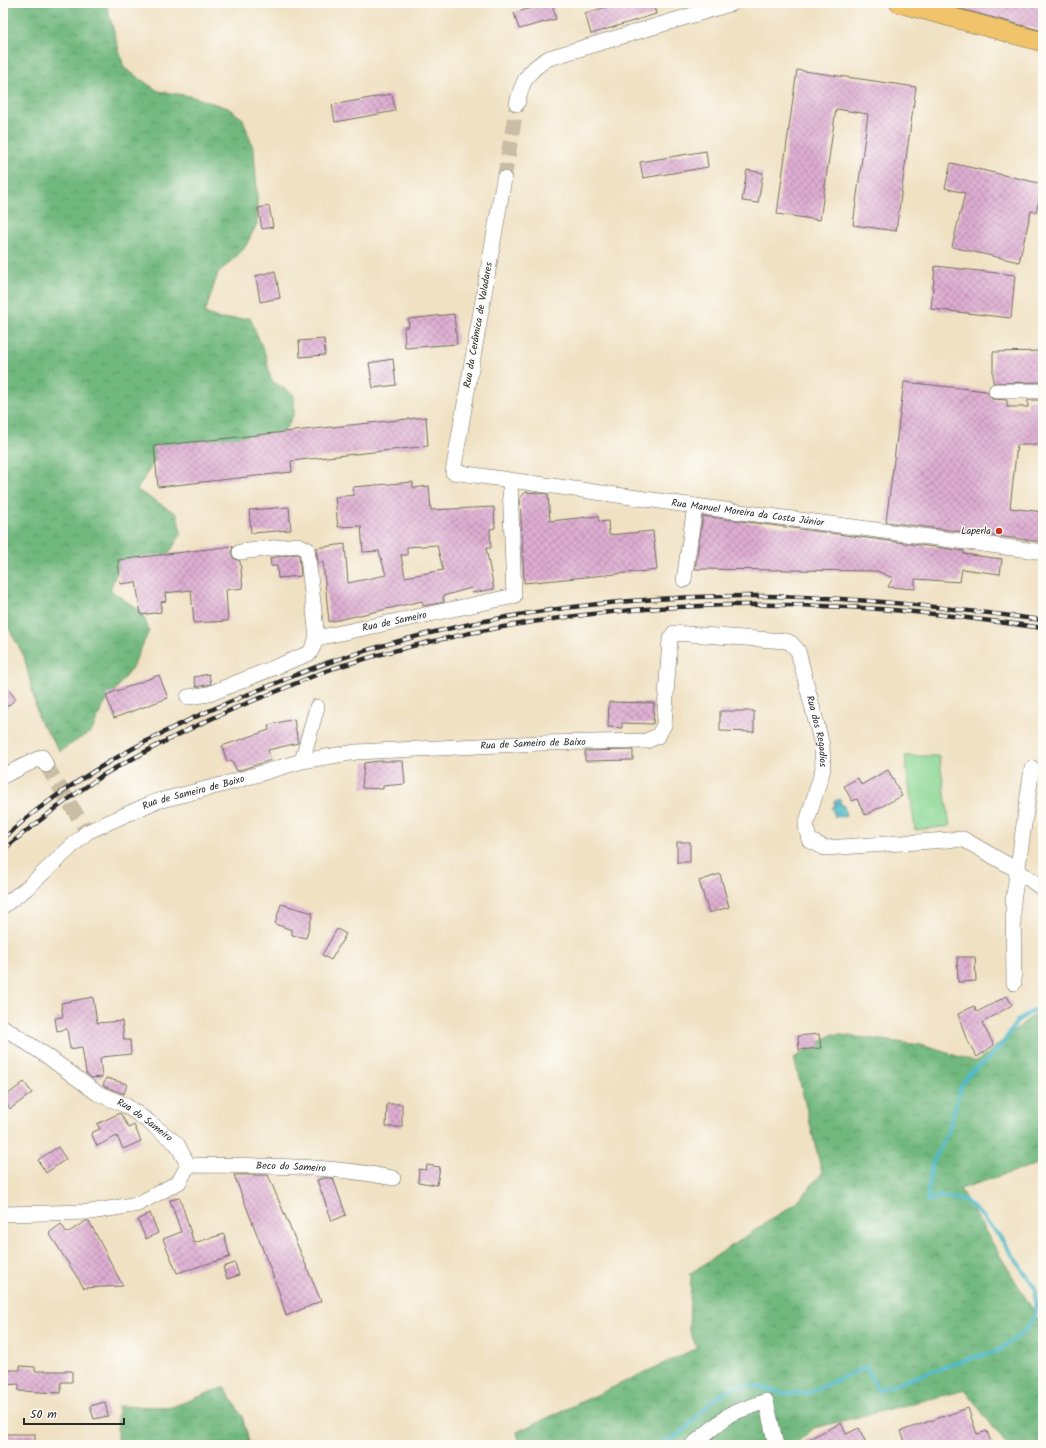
<svg xmlns="http://www.w3.org/2000/svg" width="1046" height="1448" viewBox="0 0 1046 1448" font-family="Kalam,sans-serif">
<style>
.forest{fill:url(#forest-crowns);stroke:#4e7254}
.garden{fill:#8cd794;stroke:#5c8160}
.water{fill:url(#water-waves);stroke:#3d727a}
.lines{fill:none;stroke-linecap:round;stroke-linejoin:round}
.stream{stroke:#4fbaca;stroke-width:4}
.building{fill:url(#building-cross-hatch);fill-rule:evenodd}
.minor-tunnel{stroke:#c9bda5;stroke-width:15;stroke-dasharray:15 8;stroke-linecap:butt}
.minor-casing{stroke:#706b60;stroke-width:16}
.major-casing{stroke:#706b60;stroke-width:20}
.minor{stroke:#fff;stroke-width:15}
.major{stroke:#f1c36a;stroke-width:19}
.rail-casing{stroke:#2b2b2b;stroke-width:4.5}
.rail{stroke:#fdfcf7;stroke-width:3;stroke-dasharray:9;stroke-linecap:butt}
.poi-dot{fill:#c8321e;stroke:#fdfcf7;stroke-width:1.5}
.labels{text-anchor:middle;dominant-baseline:central;stroke-width:3;stroke-linejoin:round;paint-order:stroke}
.street-label{font-size:10px;fill:#2b2b2b;stroke:#fdfcf7}
.poi-label{font-size:10px;fill:#2b2b2b;stroke:#fdfcf7;text-anchor:end}
</style>
<defs>
<pattern id="forest-crowns" width="20" height="18" patternUnits="userSpaceOnUse"><rect width="20" height="18" fill="#71b87e"/><path d="M2 6a3 3 0 1 1 6 0M12 15a3 3 0 1 1 6 0" fill="none" stroke="#5d9667"/></pattern>
<pattern id="water-waves" width="16" height="10" patternUnits="userSpaceOnUse"><rect width="16" height="10" fill="#4fbaca"/><path d="M0 5q4-4 8 0t8 0" fill="none" stroke="#4297a4"/></pattern>
<pattern id="building-cross-hatch" width="8" height="8" patternUnits="userSpaceOnUse"><rect width="8" height="8" fill="#deadd2"/><path d="M0 0l8 8M0 8l8-8" fill="none" stroke="#b48dab"/></pattern>
</defs>
<rect width="100%" height="100%" fill="#fdfcf7"/>
<filter id="ink" filterUnits="userSpaceOnUse"><feTurbulence type="fractalNoise" baseFrequency=".025" numOctaves="2"/><feDisplacementMap in="SourceGraphic" scale="8" xChannelSelector="R" yChannelSelector="G"/><feConvolveMatrix kernelMatrix="1 2 1 2 8 2 1 2 1" color-interpolation-filters="sRGB"/></filter>
<filter id="wash" filterUnits="userSpaceOnUse"><feTurbulence type="fractalNoise" baseFrequency=".012" numOctaves="4" result="noise"/><feDisplacementMap in="SourceGraphic" scale="16" xChannelSelector="R" yChannelSelector="G"/><feGaussianBlur stdDeviation="0.9" result="paint"/><feColorMatrix in="noise" values="0 0 0 0 0 0 0 0 0 0 0 0 0 0 0 0 0 1.4 0 .05"/><feComposite in="paint" operator="in"/></filter>
<g filter="url(#wash)">
<rect width="100%" height="100%" fill="#f0e1c3"/>
<!-- forest -->
<g class="forest">
<path d="M3,3H106L124,68L158,91L190,96L228,108L243,119L254,151L257,189V224L244,249L218,273L205,313L220,319L250,318L266,356L271,380L294,395V414L281,437L200,441L160,451L137,490L177,514L181,533L172,549L163,559L119,565L110,590L142,612L149,631L133,666L102,708L92,731L60,751L39,720L24,656L3,618Z"/>
<path d="M1043,1007V1162L960,1189L1043,1327V1445H1007L965,1390L814,1428L794,1445H520L517,1432L697,1348L689,1330L691,1275L689,1274L796,1203L822,1173L794,1058L833,1034L921,1045L977,1062Z"/>
<path d="M224,1387L242,1416L250,1445H117L118,1406L172,1407Z"/>
</g>
<!-- garden -->
<path class="garden" d="M905,756H939L950,826L915,830Z"/>
<!-- water -->
<path class="water" d="M840,799L841,805H844L846,816L835,817L832,807L835,806L834,801Z"/>
<g class="lines">
<!-- stream -->
<path class="stream" d="M656,1445L682,1433L713,1400L734,1387L756,1386L782,1393H808L866,1367L878,1390L971,1358L998,1351L1025,1331L1035,1317L1036,1289L1000,1237L977,1211L966,1201L941,1196L927,1201L932,1164L948,1132L961,1086L969,1074L987,1060L1002,1045L1017,1021L1034,1010"/>
</g>
<g id="blocks">
<!-- building -->
<g class="building">
<path d="M549,3H552L556,19L519,29L514,13Z"/>
<path d="M613,3H653L656,14L591,34L585,13L614,5Z"/>
<path d="M1036,3L1043,5V31L943,4Z"/>
<path d="M797,70L916,87L896,231L853,225L868,114L836,109L820,220L777,214Z"/>
<path d="M392,94L395,111L335,122L332,105Z"/>
<path d="M706,151L708,167L643,178L640,162Z"/>
<path d="M951,163L1043,184V202L1039,201L1036,212L1031,211L1019,262L952,247L965,193L945,188Z"/>
<path d="M747,170L763,173L758,203L742,201Z"/>
<path d="M269,206L273,227L262,229L258,208Z"/>
<path d="M935,266L1015,275L1011,318L931,309Z"/>
<path d="M275,271L280,298L260,302L256,276Z"/>
<path d="M454,314L457,344L405,348L404,327H409L408,319Z"/>
<path d="M324,339L325,355L300,357L299,341Z"/>
<path d="M1043,351V382L993,383V352Z"/>
<path d="M393,359L396,385L373,388L369,363Z"/>
<path d="M904,382L987,391L992,399L1007,400V407H1028V400H1043V445H1017L1010,508L1043,512V542L886,522Z"/>
<path d="M426,417L428,446L291,461L292,472L158,487L154,446Z"/>
<path d="M413,482V488L429,486L431,510L494,507L495,528L490,529L491,548H486L494,589L472,593L471,588L443,596L444,602L423,606L422,601L329,622L323,562L318,563L316,548L345,544L348,583L386,575L379,551L363,552L361,526L338,527L335,497L354,495L353,487ZM437,545L443,570L405,577L401,555H407V547Z"/>
<path d="M526,492L548,494L550,521L598,516L599,522L608,521L609,535L653,531L657,570L524,583L520,498Z"/>
<path d="M289,507L291,530L251,533L249,510Z"/>
<path d="M703,516L964,551V554L1002,559L1000,574L962,569L960,582L915,579V589L888,587L893,578L877,571L695,569Z"/>
<path d="M233,546L231,553L233,558L240,561L243,588L226,590L228,621L194,623L191,590L165,593L166,601L161,602V612L141,615L136,582L120,584L118,560Z"/>
<path d="M297,554L299,555L301,576L278,578L277,566H271L270,558Z"/>
<path d="M209,674L211,684L196,687L194,677Z"/>
<path d="M159,675L168,698L114,718L106,695Z"/>
<path d="M3,683L16,699L3,710Z"/>
<path d="M609,702L654,703L653,724L622,723V728L608,727Z"/>
<path d="M720,711H754V732L720,731Z"/>
<path d="M294,719L298,743L268,750L271,760L237,771L232,760L227,762L222,746L269,730L268,725Z"/>
<path d="M633,750V760L585,761V751Z"/>
<path d="M379,761H403L405,784L383,786V789L362,788L364,763Z"/>
<path d="M888,770L902,796L865,815L857,799L852,801L844,786L858,778L861,785Z"/>
<rect x="677" y="842" width="13" height="20"/>
<path d="M720,874L729,907L709,913L699,881Z"/>
<path d="M281,904L313,913L306,938L292,935V930L275,924Z"/>
<path d="M337,929L346,934L331,960L322,955Z"/>
<path d="M957,957H975L976,981L958,982Z"/>
<path d="M1007,996L1012,1005L982,1023L994,1045L977,1057L966,1038L958,1014L974,1006L977,1012Z"/>
<path d="M93,997L97,1023L122,1021L124,1040H130L131,1054L102,1057L100,1059L102,1077L92,1078L86,1073L82,1047L70,1049L67,1029L57,1031L55,1018L63,1017L61,1003Z"/>
<path d="M819,1034L821,1048L799,1050L798,1036Z"/>
<path d="M106,1078L127,1084L124,1094L103,1086Z"/>
<path d="M24,1082L32,1093L10,1109L3,1098Z"/>
<path d="M387,1104H402V1127H386Z"/>
<path d="M120,1113L129,1128L134,1125L141,1141L123,1149L117,1136L97,1146L91,1133L100,1129L97,1124Z"/>
<path d="M58,1147L66,1159L46,1173L38,1160Z"/>
<path d="M427,1165L440,1167L437,1185L418,1182L419,1169L426,1170Z"/>
<path d="M234,1175H268L321,1301L286,1316L278,1289Z"/>
<path d="M324,1178H333L346,1215L332,1221L317,1180Z"/>
<path d="M180,1198L194,1243L224,1234L230,1257L177,1273L163,1239L181,1232L170,1200Z"/>
<path d="M150,1213L158,1233L146,1239L138,1220Z"/>
<path d="M86,1221H89L123,1286L84,1288L49,1233L61,1224L67,1233Z"/>
<path d="M235,1263L239,1275L227,1279L223,1267Z"/>
<path d="M20,1366L35,1367V1371H72V1382H61V1393L19,1391V1384L3,1385V1370H20Z"/>
<path d="M105,1402L108,1416L94,1419L90,1406Z"/>
<path d="M968,1408L977,1434L987,1431L992,1445H906L901,1431Z"/>
<path d="M841,1423L846,1434L859,1428L867,1445H797Z"/>
<rect x="3" y="1434" width="32" height="11"/>
</g>
</g>
</g>
<g filter="url(#ink)">
<use href="#blocks" fill-opacity="0" stroke="#706b60" stroke-width="1"/>
<g class="lines">
<!-- minor-tunnel -->
<g class="minor-tunnel">
<path d="M504,179L517,104"/>
<path d="M46,765L85,828"/>
</g>
<defs>
<g id="minor">
<path d="M517,104C522,81 528,70 549,58L733,3"/>
<path id="s1" d="M504,179L453,472L695,506L1043,552"/>
<path d="M996,391H1043"/>
<path id="s2" d="M240,552L298,545L307,549L317,638L514,596L510,481"/>
<path d="M684,580L695,506"/>
<path d="M188,697L209,694L310,653L317,638"/>
<path d="M302,761L317,707"/>
<path d="M3,776L42,757L46,765"/>
<path id="s3" d="M3,906L27,888L87,832L154,802L225,784L302,761L356,752L541,743L646,741L658,736L664,725L670,639L674,633L786,641L791,643L798,651L822,745L823,769L806,825L809,840L825,848L963,839L1017,870L1043,889"/>
<path d="M1014,983L1013,902L1032,768"/>
<path id="s4" d="M3,1027L47,1056L97,1093L125,1105L149,1122L177,1144L188,1165"/>
<path id="s5" d="M188,1165C256,1166 326,1164 393,1178"/>
<path d="M3,1214L91,1212L138,1204L179,1182L188,1165"/>
<path d="M692,1445L730,1414L766,1401L776,1445"/>
</g>
<path id="major" d="M899,3L1043,42"/>
</defs>
<!-- minor casing -->
<use href="#minor" class="minor-casing"/>
<!-- major casing -->
<use href="#major" class="major-casing"/>
<!-- minor -->
<use href="#minor" class="minor"/>
<!-- major -->
<use href="#major" class="major"/>
<defs>
<g id="rail">
<path d="M3,839C15,828 28,816 41,807C108,757 191,716 269,686C289,678 309,669 330,662C469,615 618,595 764,596C857,597 951,608 1043,620"/>
<path d="M3,850C34,824 66,800 100,777C114,768 129,761 143,753C184,731 225,711 268,695C290,686 312,676 334,668C500,616 673,598 846,607C912,610 978,619 1043,628"/>
</g>
</defs>
<!-- rail casing -->
<use href="#rail" class="rail-casing"/>
<!-- rail -->
<use href="#rail" class="rail"/>
</g>
</g>
<!-- markers -->
<circle class="poi-dot" cx="999" cy="531" r="4"/>
<g class="labels">
<!-- street labels -->
<g class="street-label">
<text transform="translate(478 325) rotate(-80)">Rua da Cerâmica de Valadares</text>
<text stroke="none"><textPath href="#s1" startOffset="595">Rua Manuel Moreira da Costa Júnior</textPath></text>
<text stroke="none"><textPath href="#s2" startOffset="237">Rua de Sameiro</textPath></text>
<text stroke="none"><textPath href="#s3" startOffset="1014">Rua dos Regadios</textPath></text>
<text stroke="none"><textPath href="#s3" startOffset="571">Rua de Sameiro de Baixo</textPath></text>
<text stroke="none"><textPath href="#s3" startOffset="226">Rua de Sameiro de Baixo</textPath></text>
<text stroke="none"><textPath href="#s4" startOffset="170">Rua do Sameiro</textPath></text>
<text stroke="none"><textPath href="#s5" startOffset="103">Beco do Sameiro</textPath></text>
</g>
<!-- poi labels -->
<g class="poi-label">
<text x="991" y="531">Laperla</text>
</g>
</g>
<!-- margin -->
<rect width="1046" height="1448" fill="none" stroke="#fdfcf7" stroke-width="16"/>
<!-- scale -->
<path d="M24 1418v6h100v-6" fill="none" stroke="#2b2b2b" stroke-width="2"/>
<text x="30" y="1418" font-size="12" fill="#2b2b2b" stroke="#fdfcf7" stroke-width="3" paint-order="stroke">50 m</text>
</svg>
